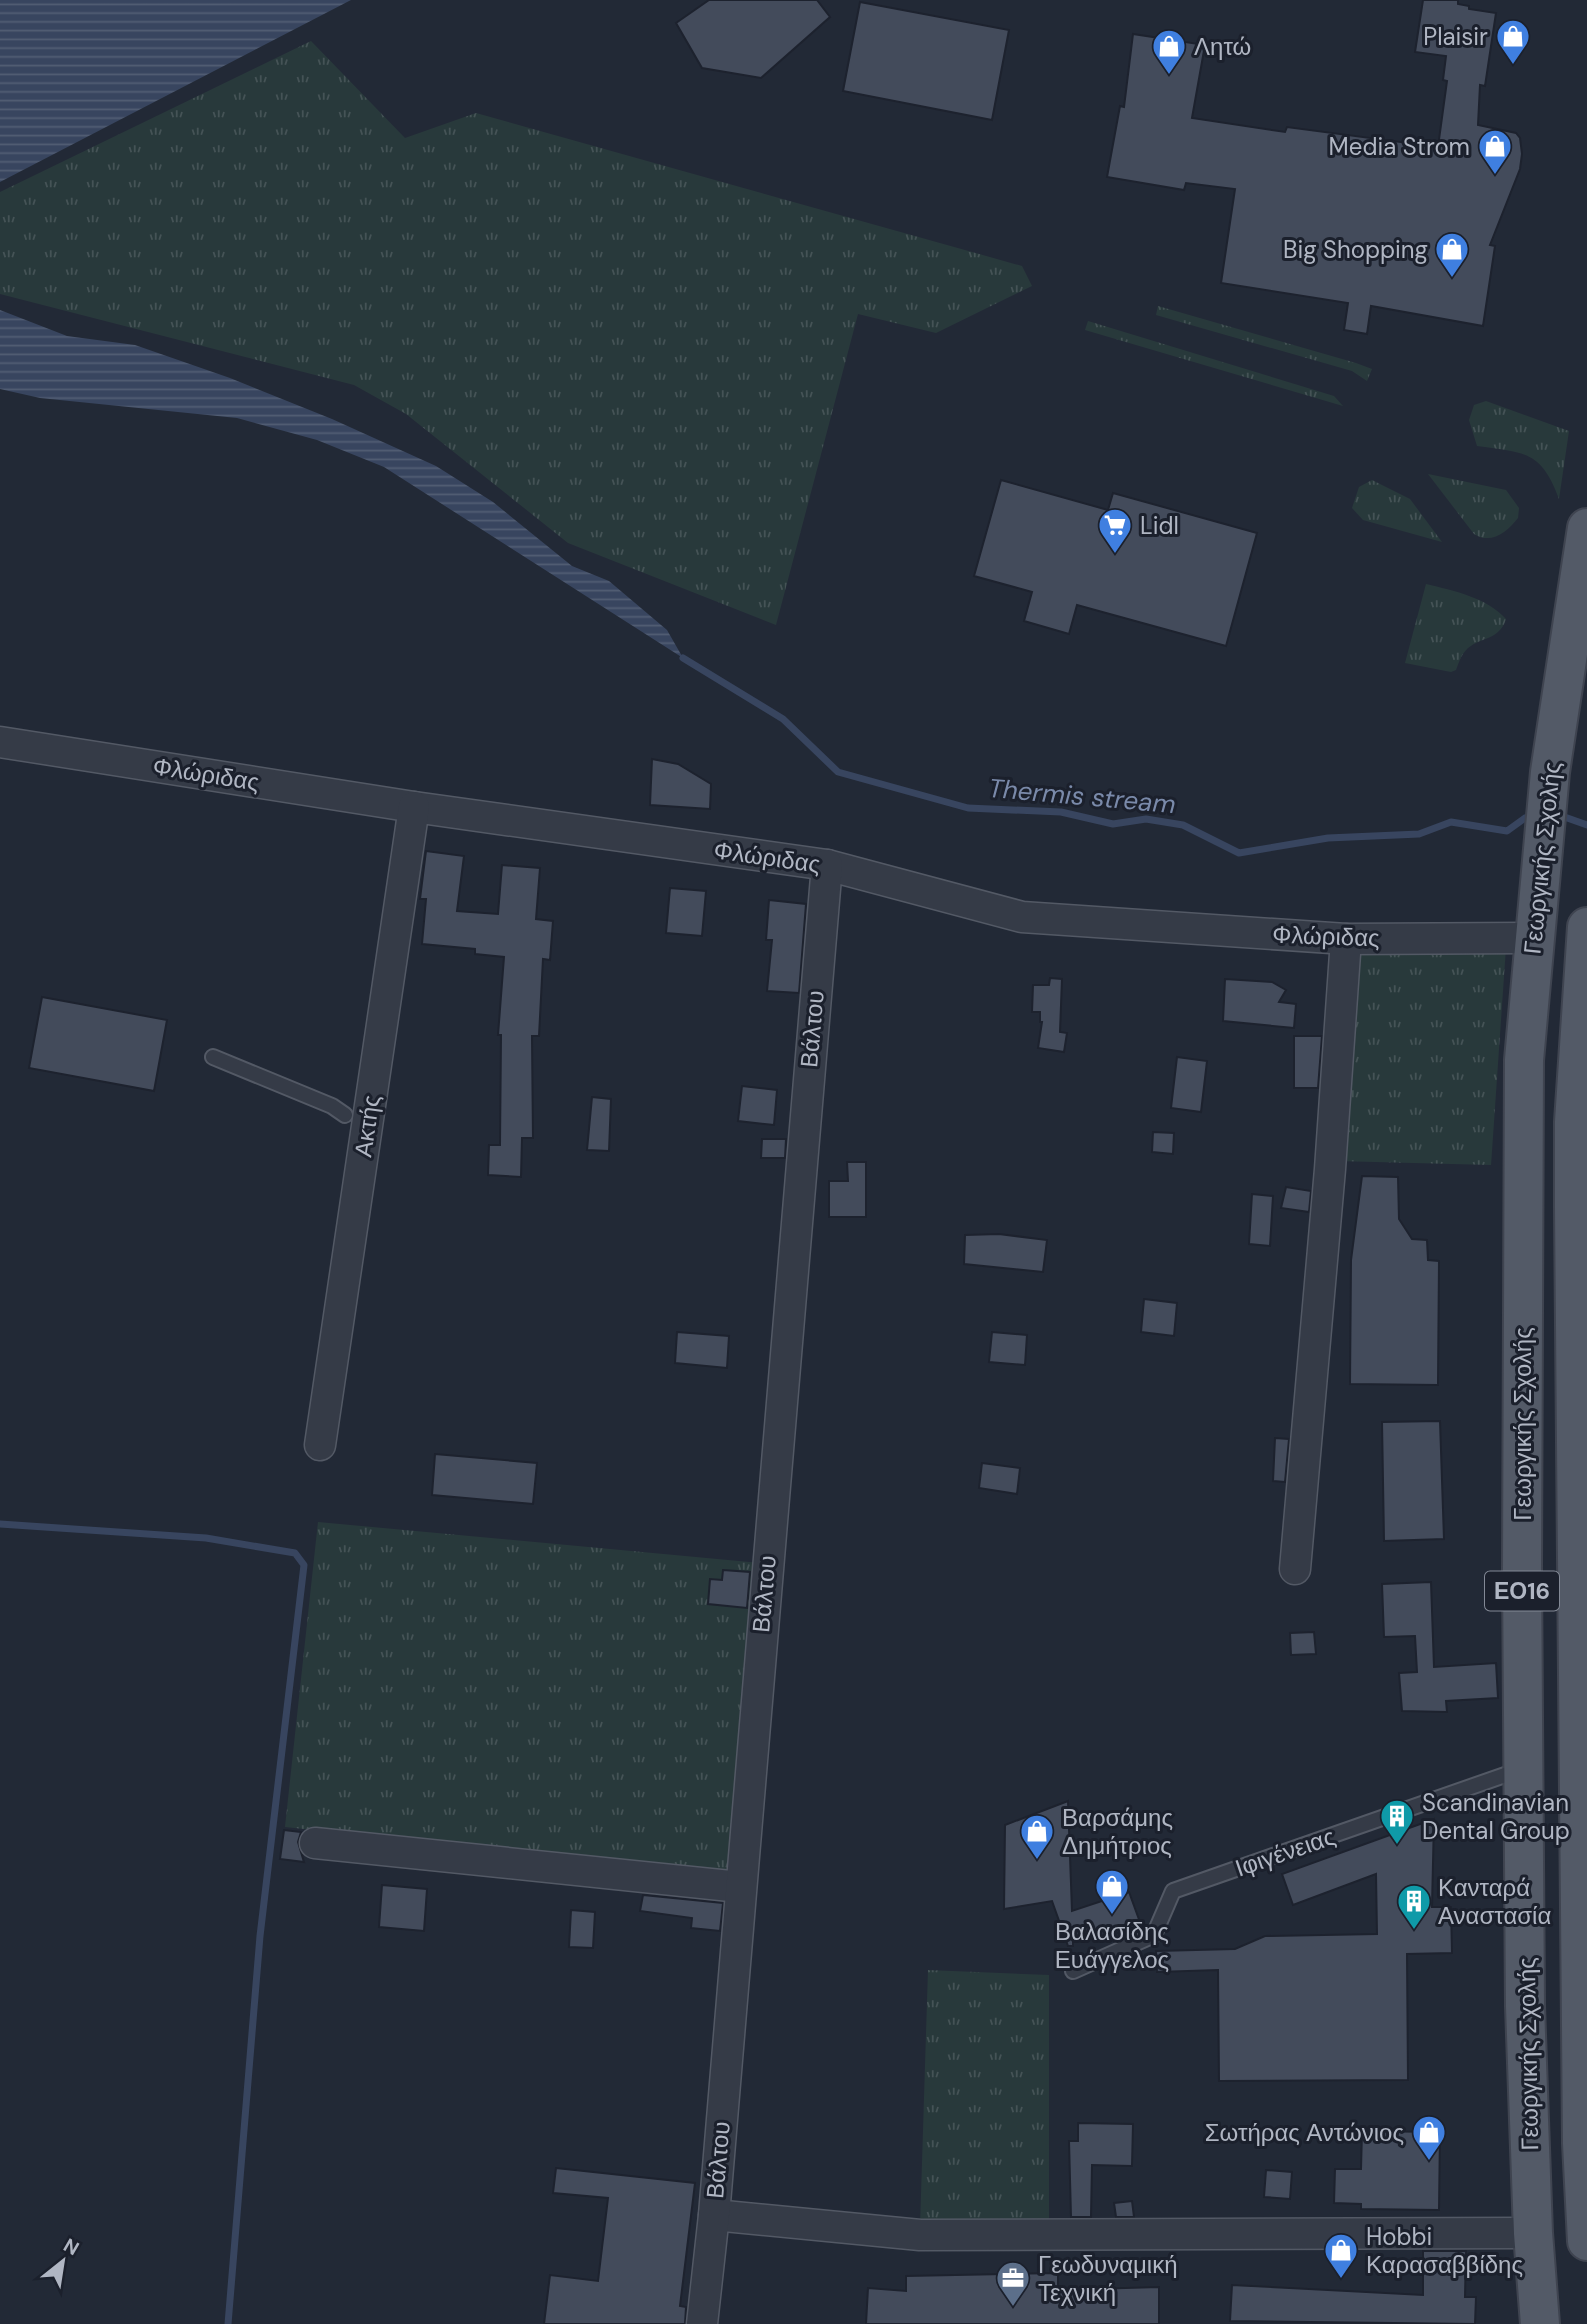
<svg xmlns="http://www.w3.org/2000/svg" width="1587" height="2324" viewBox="0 0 1587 2324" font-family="'DM Sans',sans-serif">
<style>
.grass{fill:url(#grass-tufts)}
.water{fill:url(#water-rules)}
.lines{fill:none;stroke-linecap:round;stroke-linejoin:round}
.stream{stroke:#38455f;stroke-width:7}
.building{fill:#434b5b;stroke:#1d222e;stroke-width:2}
.service-casing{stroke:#535965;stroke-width:18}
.minor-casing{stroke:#535965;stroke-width:33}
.primary-casing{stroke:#3f4450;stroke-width:42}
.service{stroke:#353b47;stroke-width:14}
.minor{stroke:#353b47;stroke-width:30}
.primary{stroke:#535a67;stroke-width:38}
.labels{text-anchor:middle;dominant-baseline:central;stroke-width:6;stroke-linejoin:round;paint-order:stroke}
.shield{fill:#1b202c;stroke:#838996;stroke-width:2}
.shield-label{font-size:23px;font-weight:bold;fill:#b0b6c3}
.poi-label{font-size:24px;fill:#b0b6c3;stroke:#1b202c;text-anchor:start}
.street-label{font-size:24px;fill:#b0b6c3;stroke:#1b202c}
.water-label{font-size:26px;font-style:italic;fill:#7a8aaa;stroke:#1b202c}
</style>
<defs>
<pattern id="grass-tufts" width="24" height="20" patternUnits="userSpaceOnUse" patternTransform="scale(1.75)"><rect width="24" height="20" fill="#28393b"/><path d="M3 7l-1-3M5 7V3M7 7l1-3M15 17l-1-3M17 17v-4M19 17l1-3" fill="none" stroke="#455356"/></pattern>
<pattern id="water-rules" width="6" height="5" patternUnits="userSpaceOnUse" patternTransform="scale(1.75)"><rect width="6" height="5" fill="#38455f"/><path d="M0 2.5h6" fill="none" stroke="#525e74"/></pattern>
</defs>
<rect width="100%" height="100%" fill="#222936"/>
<!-- grass -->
<g class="grass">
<path d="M311,41L405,138L476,113L1022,266L1032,286L936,333L858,314L776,625L568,543L406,414L354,385L0,294V192Z"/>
<path d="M1158,306L1356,363L1372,369L1367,381L1352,371L1156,315Z"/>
<path d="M1088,321L1334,396L1343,406L1085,330Z"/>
<path d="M1486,401L1569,431L1559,499C1541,450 1525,453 1477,446L1469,420L1474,405Z"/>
<path d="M1428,474L1506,490L1519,508L1518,518C1507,532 1491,545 1474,534Z"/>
<path d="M1372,480L1410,499L1442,542L1363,520L1352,508L1359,487Z"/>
<path d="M1426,584C1454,591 1486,597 1506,619C1499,643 1474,636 1463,654C1460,658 1458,665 1456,670L1451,672L1405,663Z"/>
<path d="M1352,945L1506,947L1491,1165L1337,1161Z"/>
<path d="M318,1522L760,1563L731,1874L285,1827Z"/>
<path d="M928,1970L1049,1975V2227L920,2228Z"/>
</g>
<!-- water -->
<g class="water">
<path d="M0,0H351L0,182Z"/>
<path d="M0,310L67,336L135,345L230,378L332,419L436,466L493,502L572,566L609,581L667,630L683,658L384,467L317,440L237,418L40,398L0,389Z"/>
</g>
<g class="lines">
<!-- stream -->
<g class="stream">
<path d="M683,658L783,719L838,772L968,808L1061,812L1113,824L1146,819L1183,825L1239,853L1328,838L1419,834L1451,822L1507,831L1525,818L1534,816"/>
<path d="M1556,814L1587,825"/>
<path d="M0,1524L206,1538L295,1553L304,1565L260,1936L228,2324"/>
</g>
</g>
<!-- building -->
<g class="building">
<path d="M709,0H817L830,17L761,78L702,68L676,23Z"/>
<path d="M1423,0H1458V4L1469,6V9L1496,13L1485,86L1480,85L1478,125L1516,133L1520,138L1522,154L1520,169L1490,245L1495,246L1483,326L1371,306L1367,334L1344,330L1348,303L1221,283L1235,189L1186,183L1184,190L1107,177L1120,106L1124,107L1133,34L1205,45L1192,118L1285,132L1287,127L1438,147L1447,81L1443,80L1446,56L1415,52Z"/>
<path d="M860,2L1009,30L992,120L843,91Z"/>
<path d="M1001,480L1108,510L1113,493L1257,533L1226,646L1077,605L1069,634L1024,621L1032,592L974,576Z"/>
<path d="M652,759L678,764L711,784L710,809L650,805Z"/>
<path d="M426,851L464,856L457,911L498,914L502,865L540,868L536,919L553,921L550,960L543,959L539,1036H532L533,1138H522L521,1177L488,1175L489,1145H500L501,1035H498L504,957L475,954V949L422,944L426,899H420Z"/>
<path d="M670,888L706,891L702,936L666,933Z"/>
<path d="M769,900L806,904L799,993L767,991L772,940H766Z"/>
<path d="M1050,978L1062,979L1060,1032L1067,1033L1064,1052L1038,1048L1042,1022H1040V1012H1032L1033,985H1049Z"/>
<path d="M1225,979L1272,982L1286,990L1279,1002L1296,1004L1294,1028L1223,1021Z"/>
<path d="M42,997L167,1020L154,1091L29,1068Z"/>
<path d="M1294,1036H1322L1318,1088H1294Z"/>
<path d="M1177,1057L1207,1061L1201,1112L1171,1108Z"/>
<path d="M742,1086L777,1090L774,1125L738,1121Z"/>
<path d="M592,1097L611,1099L609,1151L587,1150Z"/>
<path d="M1153,1132L1174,1133L1173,1154L1152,1152Z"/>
<path d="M762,1139H786L785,1158H761Z"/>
<path d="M847,1162H866V1217H829V1181H848Z"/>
<path d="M1362,1176L1398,1177L1399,1219L1412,1239L1427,1240L1428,1260L1439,1261L1438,1385L1350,1384L1351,1260Z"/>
<path d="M1286,1187L1311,1191L1309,1212L1281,1208Z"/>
<path d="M1252,1194L1273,1196L1270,1246L1249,1244Z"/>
<path d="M999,1234L1047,1240L1043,1272L964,1264L965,1235Z"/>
<path d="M1144,1299L1177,1303L1174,1336L1141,1332Z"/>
<path d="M677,1332L729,1336L727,1368L675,1363Z"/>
<path d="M992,1332L1027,1335L1025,1365L989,1362Z"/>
<path d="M1440,1421L1444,1539L1384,1541L1382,1422Z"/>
<path d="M1275,1438L1289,1439L1285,1482L1273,1481Z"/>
<path d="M435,1454L537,1463L533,1504L432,1495Z"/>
<path d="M982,1463L1020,1468L1017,1494L979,1488Z"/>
<path d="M723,1570L750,1572L747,1608L708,1604L710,1579L722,1580Z"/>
<path d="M1431,1582L1434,1667L1496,1663L1498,1698L1446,1701L1447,1712L1402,1711L1399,1673L1417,1672L1415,1636L1384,1637L1382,1584Z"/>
<path d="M1314,1632L1316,1654L1291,1655L1290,1633Z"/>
<path d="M1068,1801L1072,1911L1129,1892L1141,1925L1094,1941L1092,1934L1073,1941V1946H1068L1052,1901L1004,1909L1005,1825Z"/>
<path d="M1434,1819L1432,1907H1451L1452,1953L1407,1954L1408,2080L1219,2081L1218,1970L1157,1972L1156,1951L1235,1949L1265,1936L1377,1934L1376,1874L1293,1905L1282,1874Z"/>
<path d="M284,1830L301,1832L298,1842L304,1862L280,1859Z"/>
<path d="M382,1885L427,1889L424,1931L379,1927Z"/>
<path d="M643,1895L723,1903L720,1931L691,1928L692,1918L640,1911Z"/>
<path d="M571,1910L595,1912L593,1948L569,1947Z"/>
<path d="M1078,2123L1133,2124L1132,2166L1092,2165L1091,2217H1071L1069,2141H1078Z"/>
<path d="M1362,2131L1440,2132L1439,2210L1361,2209V2204L1334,2203L1335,2169H1361Z"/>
<path d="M556,2168L695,2183L680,2306L686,2307L685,2324H544L550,2275L598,2281L608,2198L553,2193Z"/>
<path d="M1266,2170L1292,2172L1290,2199L1264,2197Z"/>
<path d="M1132,2201L1134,2217H1116L1114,2203Z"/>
<path d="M1423,2251H1466L1465,2297H1476L1475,2324L1230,2321L1232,2285L1423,2295Z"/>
<path d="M1058,2273V2290L1159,2287V2324H866L868,2288L906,2291V2276Z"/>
</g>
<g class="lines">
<defs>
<g id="service">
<path d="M213,1057L332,1106L345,1115"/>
<path d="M1073,1971L1154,1935L1173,1891L1522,1769"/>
</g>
<g id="minor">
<path d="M0,742L414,807L827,865L1022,917L1346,939L1534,938"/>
<path d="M320,1445L414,807"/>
<path d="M1295,1569L1330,1169L1346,939"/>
<path d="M315,1843L740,1887"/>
<path d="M714,2215L920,2235L1533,2233"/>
<path d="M702,2324L714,2215L827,865"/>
</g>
<g id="primary">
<path d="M1587,927L1574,1122V1208L1582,2143L1587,2241"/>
<path d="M1540,2324L1533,2233L1525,2006L1522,1569L1524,1060L1550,772L1587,528"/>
</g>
</defs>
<!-- service casing -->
<use href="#service" class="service-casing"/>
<!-- minor casing -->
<use href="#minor" class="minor-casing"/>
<!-- primary casing -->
<use href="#primary" class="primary-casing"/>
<!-- service -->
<use href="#service" class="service"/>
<!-- minor -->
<use href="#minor" class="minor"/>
<!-- primary -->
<use href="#primary" class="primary"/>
</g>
<!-- icons -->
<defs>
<symbol id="shop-pin" viewBox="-11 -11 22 30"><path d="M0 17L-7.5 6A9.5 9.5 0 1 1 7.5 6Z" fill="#3f7fe0" stroke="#1b202c"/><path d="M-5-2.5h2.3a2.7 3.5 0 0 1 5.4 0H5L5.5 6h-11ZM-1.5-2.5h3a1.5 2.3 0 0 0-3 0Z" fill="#fff"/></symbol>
<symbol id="supermarket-pin" viewBox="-11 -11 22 30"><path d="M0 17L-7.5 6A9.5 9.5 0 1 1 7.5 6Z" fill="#3f7fe0" stroke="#1b202c"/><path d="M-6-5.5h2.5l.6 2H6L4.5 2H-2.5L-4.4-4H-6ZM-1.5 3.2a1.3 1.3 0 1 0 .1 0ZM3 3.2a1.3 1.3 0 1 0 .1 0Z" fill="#fff"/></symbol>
<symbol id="building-pin" viewBox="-11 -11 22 30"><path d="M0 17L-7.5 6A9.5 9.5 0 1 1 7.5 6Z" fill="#0f9aa8" stroke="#1b202c"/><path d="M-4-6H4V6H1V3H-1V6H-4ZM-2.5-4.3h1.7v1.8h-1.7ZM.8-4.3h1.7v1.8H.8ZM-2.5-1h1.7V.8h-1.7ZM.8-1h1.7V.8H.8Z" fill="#fff"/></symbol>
<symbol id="office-pin" viewBox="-11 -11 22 30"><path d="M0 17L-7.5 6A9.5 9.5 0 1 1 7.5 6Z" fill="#5c6f8a" stroke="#1b202c"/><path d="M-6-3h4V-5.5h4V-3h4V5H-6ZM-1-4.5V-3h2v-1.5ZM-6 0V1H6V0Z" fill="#fff"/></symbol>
</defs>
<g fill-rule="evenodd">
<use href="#shop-pin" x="1494" y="17" width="38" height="52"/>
<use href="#shop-pin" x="1150" y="27" width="38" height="52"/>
<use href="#shop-pin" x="1476" y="127" width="38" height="52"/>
<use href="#shop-pin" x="1433" y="230" width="38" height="52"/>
<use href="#supermarket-pin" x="1096" y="506" width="38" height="52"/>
<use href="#building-pin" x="1378" y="1797" width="38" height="52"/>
<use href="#shop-pin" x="1018" y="1812" width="38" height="52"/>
<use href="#shop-pin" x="1093" y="1867" width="38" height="52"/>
<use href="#building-pin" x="1395" y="1882" width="38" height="52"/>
<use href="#shop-pin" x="1410" y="2113" width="38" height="52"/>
<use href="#shop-pin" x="1322" y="2231" width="38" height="52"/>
<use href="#office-pin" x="994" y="2259" width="38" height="52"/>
</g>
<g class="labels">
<!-- shield labels -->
<rect class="shield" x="1485" y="1571.5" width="74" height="39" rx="5"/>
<g class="shield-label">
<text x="1522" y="1591">ΕΟ16</text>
</g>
<!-- poi labels -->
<g class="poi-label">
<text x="1488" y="36" text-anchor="end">Plaisir</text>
<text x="1194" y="46">Λητώ</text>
<text x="1470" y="146" text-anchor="end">Media Strom</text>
<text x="1428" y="249" text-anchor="end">Big Shopping</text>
<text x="1140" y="525">Lidl</text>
<text x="1422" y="1802">Scandinavian<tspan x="1422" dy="28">Dental Group</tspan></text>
<text x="1062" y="1817">Βαρσάμης<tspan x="1062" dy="28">Δημήτριος</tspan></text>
<text x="1438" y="1887">Κανταρά<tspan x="1438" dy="28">Αναστασία</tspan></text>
<text x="1112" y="1931" text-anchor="middle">Βαλασίδης<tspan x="1112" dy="28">Ευάγγελος</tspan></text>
<text x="1404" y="2132" text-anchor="end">Σωτήρας Αντώνιος</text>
<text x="1366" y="2236">Hobbi<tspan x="1366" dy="28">Καρασαββίδης</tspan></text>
<text x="1038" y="2264">Γεωδυναμική<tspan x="1038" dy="28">Τεχνική</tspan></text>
</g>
<!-- street labels -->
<g class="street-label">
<text transform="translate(206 774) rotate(9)">Φλώριδας</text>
<text transform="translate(767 857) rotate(8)">Φλώριδας</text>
<text transform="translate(1542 858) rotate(-84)">Γεωργικής Σχολής</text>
<text transform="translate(1326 936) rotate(2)">Φλώριδας</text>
<text transform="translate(812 1029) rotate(-85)">Βάλτου</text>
<text transform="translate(367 1126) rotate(-82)">Ακτής</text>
<text transform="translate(1522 1424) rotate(-90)">Γεωργικής Σχολής</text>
<text transform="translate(764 1594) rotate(-85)">Βάλτου</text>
<text transform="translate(1285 1852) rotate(-19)">Ιφιγένειας</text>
<text transform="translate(1528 2054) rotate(-91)">Γεωργικής Σχολής</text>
<text transform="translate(718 2160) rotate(-85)">Βάλτου</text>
</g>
<!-- water labels -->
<g class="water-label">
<text transform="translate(1082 796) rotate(5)">Thermis stream</text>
</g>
</g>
<!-- north arrow -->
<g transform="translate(63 2261) rotate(30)" stroke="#1b202c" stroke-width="5" paint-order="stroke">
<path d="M0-5L12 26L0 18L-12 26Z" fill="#b0b6c3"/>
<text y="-10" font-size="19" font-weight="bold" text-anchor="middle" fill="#b0b6c3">N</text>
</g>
</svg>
